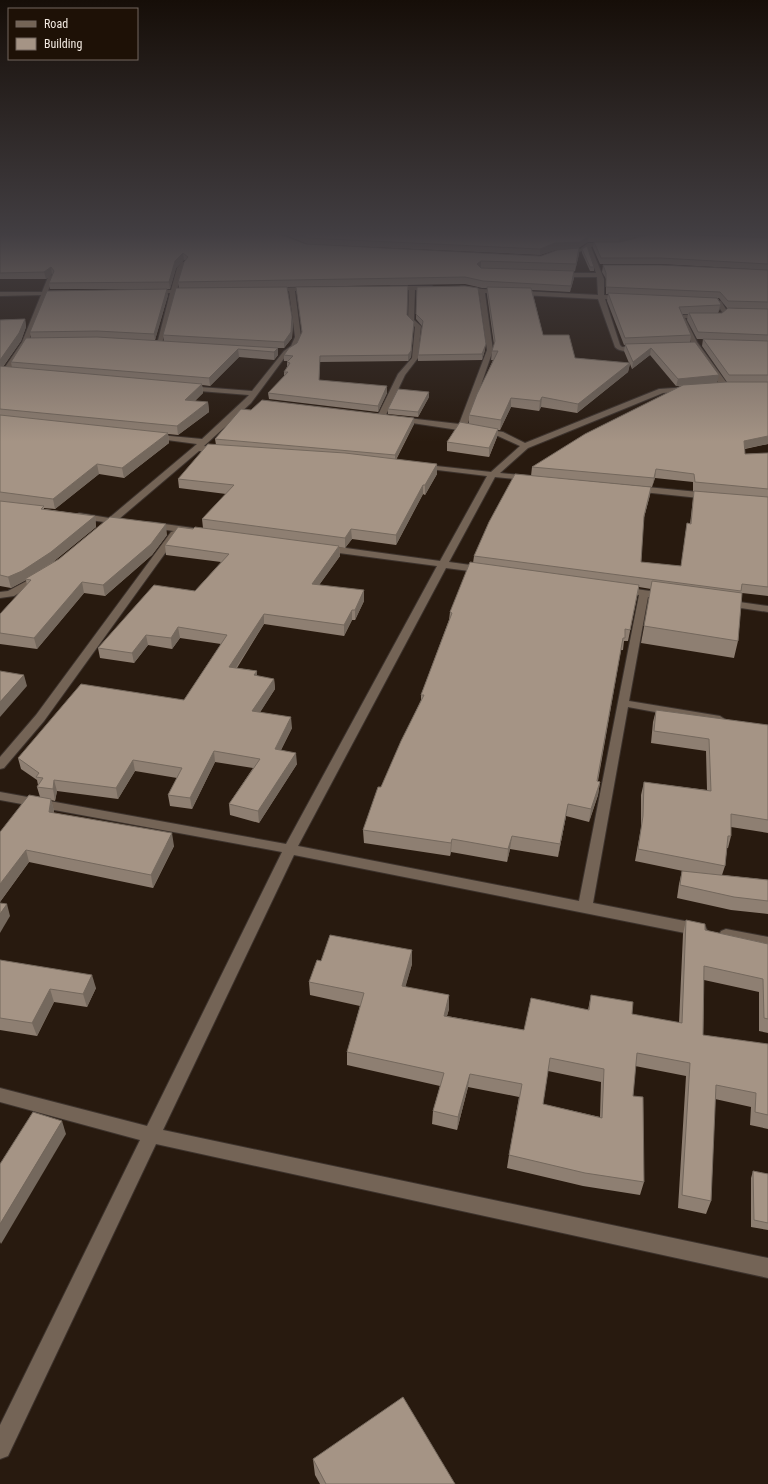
<svg xmlns="http://www.w3.org/2000/svg" width="768" height="1484" viewBox="0 0 768 1484" font-family="'Roboto Condensed',sans-serif">
<style>
.lines{fill:none;stroke-linecap:round;stroke-linejoin:round}
.street-casing{stroke:#3d332d;stroke-width:2}
.street{fill:#746456;fill-rule:evenodd}
.wall{fill:#8e7f72;fill-rule:evenodd}
.shaded-wall{fill:#74685d}
.building{fill:#a59485;stroke:#74685d;fill-rule:evenodd}
</style>
<rect width="100%" height="100%" fill="#281a0f"/>
<g class="lines">
<defs>
<g id="street">
<path d="M598,234H639L661,237L658,239Z"/>
<path d="M588,243H610L613,245L591,247L604,279V295L624,296L627,298L624,300L605,299L620,345L622,347L641,346L644,348C638,352 620,353 615,347L598,299L485,293L493,350L467,426L503,432L525,443L659,389L689,387L693,389L689,391L663,393L528,448L500,473L530,476L533,477V481L495,477L449,562L485,567L490,570L485,573L446,568L298,846L579,901L639,595L621,593L616,590L621,587L665,593L670,596L669,598L648,597L629,701L720,716L726,720L720,724L628,707L593,903L700,924L705,926L707,930L705,934L700,936L294,855L163,1130L768,1258V1278L156,1144L8,1456L0,1459V1425L140,1140L0,1102V1088L147,1126L282,852L0,800V792L286,844L437,566L324,551L319,548L324,545L440,561L487,476L421,468L417,466L418,464L491,472L520,446L498,436L399,421L395,419L399,417L459,424L487,350L479,292L461,288V286L482,289L598,295L597,277H559L556,275L559,273H596L587,248C581,253 566,255 560,252L580,249Z"/>
<path d="M182,262L187,263L183,268L177,290L192,289L195,291L192,293H176L162,343L157,344L170,293L153,294L150,292L153,290H171L177,268Z"/>
<path d="M51,275L54,277L48,291H62L65,293L62,295H47L28,342L7,374H3L1,373L22,342L41,295L0,296V292H42L48,277Z"/>
<path d="M391,286H432L435,288L432,290H415L414,320L421,326L418,358L405,375L385,417L381,419L377,417L398,374L412,358L415,327L408,321L409,290L389,289L388,288Z"/>
<path d="M312,287L315,289L314,290L295,291L301,337L297,347L288,353L251,403L204,446L222,448V452L199,451L119,519L125,520V524L113,523L107,527L104,526V522L76,518L75,516L79,513L109,518L197,444L152,438L148,436L149,434L202,439L245,399L249,395L187,390L183,388L187,386L252,391L284,351L291,346L295,337L289,291L273,292L270,290L273,288Z"/>
<path d="M706,300L721,301L727,311L722,312L717,304L704,303L703,302Z"/>
<path d="M679,315L704,314L707,316L704,318H685L697,342L729,386L728,388H722L691,342Z"/>
<path d="M636,486L709,493L713,496L709,499L633,491L632,489Z"/>
<path d="M150,522L193,528L198,531L193,534L147,527V523Z"/>
<path d="M174,531L179,534L44,721L4,768L0,769V757L36,715L171,532Z"/>
<path d="M36,576L39,577L41,579L39,581L14,596L0,598V592L8,591Z"/>
<path d="M725,600L768,606V612L721,605L720,603L721,601Z"/>
<path d="M726,929L768,937V949L721,939L719,935L721,931Z"/>
</g>
</defs>
<!-- street casing -->
<use href="#street" class="street-casing"/>
<!-- street -->
<use href="#street" class="street"/>
</g>
<!-- wall -->
<g class="wall">
<path d="M0,234L306,244L541,256L579,254L575,271L481,268L574,271V278L570,292L532,290L543,335L575,358L629,363L624,351L625,345H624L607,301L608,294H606V279L602,272L603,265L768,270V444L745,449V454L768,453V596L742,593L738,641L734,658L641,643L651,589L639,587L628,641H624L623,650H621L598,781L600,782L598,795L589,822L566,816L558,857L510,849L507,862L451,852L450,856L364,843L363,830L381,787L421,700V695L449,620L450,612L473,563L474,556L651,487L650,495L643,521L641,562L681,566L687,523L690,524L693,499L694,491L733,494L693,491V482L655,478L652,487L531,476L532,467L683,386H676L650,355L632,369L630,364L628,372L577,413L541,407L539,411L511,407L500,430H498L497,437L489,457L447,451V442L469,424V415L493,360H491L492,351L494,345L487,295V288H482L465,284L287,287L293,323L292,338L284,348H278V355L274,360L239,357L210,386L202,385L203,393L195,401L208,402L209,412L178,435L168,434L169,443L124,478L99,474L55,509L44,508V509L95,516L96,527L53,562L167,535L152,555L105,596L84,593L37,649L0,644V614L27,585L26,580L11,588L0,586V320L25,319L26,327L21,341L3,367L12,368L11,362L31,338L30,332L168,295L155,340L164,341L163,335L179,288L178,282L185,260H184L176,268L170,289H50L49,283L53,275L52,274L46,279H0ZM718,298H719L727,308H746L722,313H718L719,311L721,304ZM682,314H688L687,320L697,339H703L702,346L727,382L717,383L690,343L691,335Z"/>
<path d="M283,234H634V238L619,242H588L555,250L540,255L307,244Z"/>
<path d="M695,234H768V238Z"/>
<path d="M768,238V270L660,264H600L593,248L594,242H620Z"/>
<path d="M582,249L594,267V271H590L582,253Z"/>
<path d="M296,287L407,315L414,322L411,357L408,361L320,362L319,380L387,393L378,412L269,399L268,393L284,377V372L287,367V362L288,361H284V355L297,343L302,333Z"/>
<path d="M417,287L485,350L482,360L418,361V355L422,326L416,319Z"/>
<path d="M429,397L418,417L388,414V409Z"/>
<path d="M251,410L414,418V424L396,460L437,464V474L425,495L423,494L396,545L352,539L345,548L339,547L340,556L319,585L364,601L355,620H352L344,636L264,624L237,668L257,671V676L274,679L275,689L260,712L292,728L281,750L297,764L259,823L230,815L229,804L253,768L215,762L192,809L170,806L168,795L177,778L135,771L118,799L57,791L55,801L51,800L54,811L53,813L174,846L153,888L29,862L0,902V832L40,797L37,787L38,785L37,780L21,769L18,758L184,700L221,644L180,638L172,649L148,645L134,663L100,658L98,648L195,591L221,562L166,555L165,545L193,529L203,528L202,519L226,494L179,488L178,479L216,445L215,439Z"/>
<path d="M656,710L768,725V833L731,827V836L728,848H727L725,866L722,875L768,880V914L731,910L677,898L679,884L682,871H683L635,861L641,828V795L644,782L707,790L706,751L651,743L653,722Z"/>
<path d="M686,920L705,930L768,944V1033L759,1031V992L704,980L703,1035L768,1044V1129L750,1125L751,1107L715,1099L711,1201L706,1214L678,1208L686,1076L635,1066L633,1096L644,1182L640,1195L583,1186L507,1168L509,1155L519,1097L468,1087L457,1130L432,1124L433,1111L440,1086L347,1065V1052L360,1006L310,995L309,982L321,961L412,950V964L405,987L449,995V1009L447,1016L524,1030L588,1010L591,995L632,1014L679,1023L683,934ZM548,1071L601,1082L600,1117L543,1104Z"/>
<path d="M0,960L96,988L87,1007L54,1002L37,1036L0,1030Z"/>
<path d="M753,1171L768,1174V1230L751,1227V1178Z"/>
<path d="M313,1459L455,1484H320L315,1475Z"/>
</g>
<!-- shaded-wall -->
<g class="shaded-wall">
<path d="M624,234H634V238L619,242L620,236Z"/>
<path d="M589,236L588,242L579,248L555,250L540,255V249L555,243Z"/>
<path d="M579,248V254L575,271L576,264Z"/>
<path d="M183,253L184,260L176,268L170,289L169,282L175,261Z"/>
<path d="M481,261V268L477,271V264Z"/>
<path d="M51,267L52,274L46,279L44,272Z"/>
<path d="M574,271V278L570,292L571,286Z"/>
<path d="M167,289L168,295L155,340L154,334Z"/>
<path d="M721,304L719,311L718,313L720,305Z"/>
<path d="M292,317L293,323L292,338L284,348V342Z"/>
<path d="M25,319L26,327L21,341L2,368L0,369V360Z"/>
<path d="M414,322L411,357L408,361V355Z"/>
<path d="M486,344L485,350L482,360V354Z"/>
<path d="M278,348V355L274,360V352Z"/>
<path d="M651,348L650,355L632,369L633,362Z"/>
<path d="M238,349L239,357L210,386L209,378Z"/>
<path d="M630,363L628,372L577,413L578,404Z"/>
<path d="M719,375L717,383L676,386L678,379Z"/>
<path d="M202,384L203,393L186,409L185,400Z"/>
<path d="M387,386V393L378,412V406Z"/>
<path d="M429,392V397L418,417V412Z"/>
<path d="M542,397L541,407L539,411L540,401Z"/>
<path d="M511,398V407L500,430L501,420Z"/>
<path d="M208,402L209,412L178,435L177,426Z"/>
<path d="M414,418V424L395,461V455Z"/>
<path d="M498,429L497,437L489,457V448Z"/>
<path d="M168,433L169,443L124,478L122,468Z"/>
<path d="M768,436V444L742,449L744,441Z"/>
<path d="M97,464L99,474L55,509L53,499Z"/>
<path d="M437,464V474L425,495V485Z"/>
<path d="M656,469L655,478L652,487Z"/>
<path d="M423,485V494L396,545V535Z"/>
<path d="M651,487L650,495L642,525L644,516Z"/>
<path d="M95,516L96,527L53,562L25,579L26,580L24,581L11,588L8,577Z"/>
<path d="M166,524L167,535L152,555L105,596L103,585Z"/>
<path d="M351,529L352,539L345,548V538Z"/>
<path d="M339,546L340,556L312,595V584Z"/>
<path d="M82,582L84,593L37,649L34,638Z"/>
<path d="M364,590V601L355,620V610Z"/>
<path d="M352,610V620L344,636V625Z"/>
<path d="M264,614V624L230,677L229,667Z"/>
<path d="M178,627L180,638L172,649L171,638Z"/>
<path d="M146,635L148,645L134,663L132,653Z"/>
<path d="M257,671V681L254,675Z"/>
<path d="M24,675L27,686L0,717V702Z"/>
<path d="M274,679L275,689L254,722L252,711Z"/>
<path d="M291,717L292,728L276,760L275,749Z"/>
<path d="M214,751L215,762L192,809L190,798Z"/>
<path d="M296,753L297,764L259,823L258,811Z"/>
<path d="M133,760L135,771L118,799L116,788Z"/>
<path d="M54,780L57,791L55,801L53,789Z"/>
<path d="M600,782L598,795L589,822L591,809Z"/>
<path d="M51,799L54,811L52,825L49,812Z"/>
<path d="M568,804L566,816L558,857L560,844Z"/>
<path d="M172,833L174,846L153,888L151,875Z"/>
<path d="M512,836L510,849L507,862L508,849Z"/>
<path d="M452,839L451,852L450,856L451,843Z"/>
<path d="M26,850L29,862L0,902V884Z"/>
<path d="M7,904L10,916L0,933V914Z"/>
<path d="M412,950V964L402,999V986Z"/>
<path d="M92,975L96,988L87,1007L83,994Z"/>
<path d="M50,989L54,1002L37,1036L32,1023Z"/>
<path d="M449,995V1009L443,1029L444,1016Z"/>
<path d="M470,1074L468,1087L457,1130L458,1117Z"/>
<path d="M62,1121L66,1134L1,1244L0,1242V1224Z"/>
</g>
<!-- building -->
<g class="building">
<path d="M0,234H279L306,244L541,256L557,250L579,248L576,264L481,261L477,264L481,268L574,271L571,286L483,281L465,277L178,282L184,262L188,257L183,253L175,261L169,282L49,283L54,271L51,267L44,272L0,273Z"/>
<path d="M299,234H624L620,236H589L580,242L555,243L540,249L307,238Z"/>
<path d="M652,234H675L768,238V264L661,258H601L594,242H620Z"/>
<path d="M587,246L594,267H590L582,249Z"/>
<path d="M603,265H661L768,270V302L728,301L720,292L606,287V273Z"/>
<path d="M408,286L407,315L414,322L411,351L408,355L320,356L319,380L387,386L378,406L268,393L288,372H284L290,363L287,362L293,356L284,355L289,348L297,343L302,332L296,287Z"/>
<path d="M465,286L478,288L486,344L482,354L418,355L423,321L416,314L417,287Z"/>
<path d="M287,287L292,317L291,332L284,342L163,335L176,288Z"/>
<path d="M487,287L531,288L543,335H569L575,358L630,363L578,404L542,397L540,401L511,398L501,420L469,415L477,394L498,351H492L495,341Z"/>
<path d="M167,289L154,334L97,331L30,332L47,291Z"/>
<path d="M608,293L717,298L721,304L720,305L679,307L691,335L625,338Z"/>
<path d="M728,308L768,309V335L698,332L689,313H722Z"/>
<path d="M25,319L19,333L0,360V320Z"/>
<path d="M97,337L278,348L274,352L238,349L209,378L11,362L26,338Z"/>
<path d="M703,339L768,341V375H729Z"/>
<path d="M695,342L719,375L678,379L651,348L633,362L625,344Z"/>
<path d="M0,366L202,384L185,400L208,402L177,426L0,409Z"/>
<path d="M727,382H768V436L744,441L745,454L768,453V489L695,482L694,474L656,469L654,478L532,467L585,434L683,385Z"/>
<path d="M398,389L429,392L418,412L388,409Z"/>
<path d="M262,400L414,418L395,455L215,439L241,409L251,410Z"/>
<path d="M0,415L168,433L122,468L97,464L53,499L0,492Z"/>
<path d="M460,422L498,429L489,448L447,442Z"/>
<path d="M208,444L345,453L437,464L425,485H423L396,535L351,529L345,538L202,519L234,485L178,479Z"/>
<path d="M515,474L651,487L644,516L641,562L681,566L687,523L691,524L694,491L768,497V587L742,584L741,591L474,556L489,522Z"/>
<path d="M0,501L44,506L41,509L95,516L51,552L22,571L8,577L0,575Z"/>
<path d="M110,517L166,524L151,544L103,585L82,582L34,638L0,633V614L31,580L25,579L59,559Z"/>
<path d="M178,527L193,529L195,527L339,546L312,584L364,590L355,610H352L344,625L264,614L229,667L257,671L254,675L274,679L252,711L291,717L275,749L296,753L258,811L229,804L260,759L214,751L190,798L168,795L182,768L133,760L116,788L54,780L53,789L37,787L43,778L36,777L39,773L18,758L81,684L184,700L227,635L178,627L171,638L146,635L132,653L98,648L154,585L195,591L229,554L165,545Z"/>
<path d="M470,562L639,585L630,630L625,629V638H623L597,781L600,782L591,809L568,804L560,844L512,836L508,849L452,839L451,843L363,830L378,787H381L401,741L424,695H421L452,613L450,612Z"/>
<path d="M652,581L742,593L738,641L644,626Z"/>
<path d="M0,671L24,675L0,702Z"/>
<path d="M656,710L768,725V820L731,814V836H728L725,866L638,849L643,816L644,782L711,791L709,739L654,731Z"/>
<path d="M29,795L51,799L49,812L172,833L151,875L26,850L0,884V832Z"/>
<path d="M682,871L768,880V901L734,897L680,885Z"/>
<path d="M0,903L7,904L0,914Z"/>
<path d="M686,920L705,924V930L768,944V1019L764,1018L763,979L704,966L703,1035L768,1044V1115L755,1112L756,1093L716,1085L711,1201L682,1195L690,1063L637,1053L633,1096L643,1097L644,1182L585,1173L509,1155L522,1084L470,1074L458,1117L433,1111L444,1073L347,1052L364,993L309,982L317,960L321,961L330,935L412,950L402,986L449,995L444,1016L524,1030L531,998L589,1010L591,995L633,1002L632,1014L682,1023ZM550,1058L604,1069L602,1118L543,1104Z"/>
<path d="M0,960L92,975L83,994L50,989L32,1023L0,1018Z"/>
<path d="M33,1112L62,1121L0,1224V1164Z"/>
<path d="M753,1171L768,1174V1223L754,1220Z"/>
<path d="M403,1397L455,1484H326L313,1459Z"/>
</g>
<!-- sky -->
<linearGradient id="sky" x2="0" y2="1"><stop stop-color="#160e08"/><stop offset="0.53" stop-color="#423e42"/><stop offset="1" stop-color="#423e42" stop-opacity="0"/></linearGradient>
<rect width="768" height="442" fill="url(#sky)"/>
<!-- legend -->
<rect x="8" y="8" width="130" height="52" fill="#1e1106" stroke="#73675e"/>
<rect x="16" y="21" width="20" height="6" fill="#746456" stroke="#73675e"/>
<text x="44" y="28" font-size="12" fill="#f2e9e1">Road</text>
<rect x="16" y="38" width="20" height="12" fill="#a59485" stroke="#73675e"/>
<text x="44" y="48" font-size="12" fill="#f2e9e1">Building</text>
</svg>
